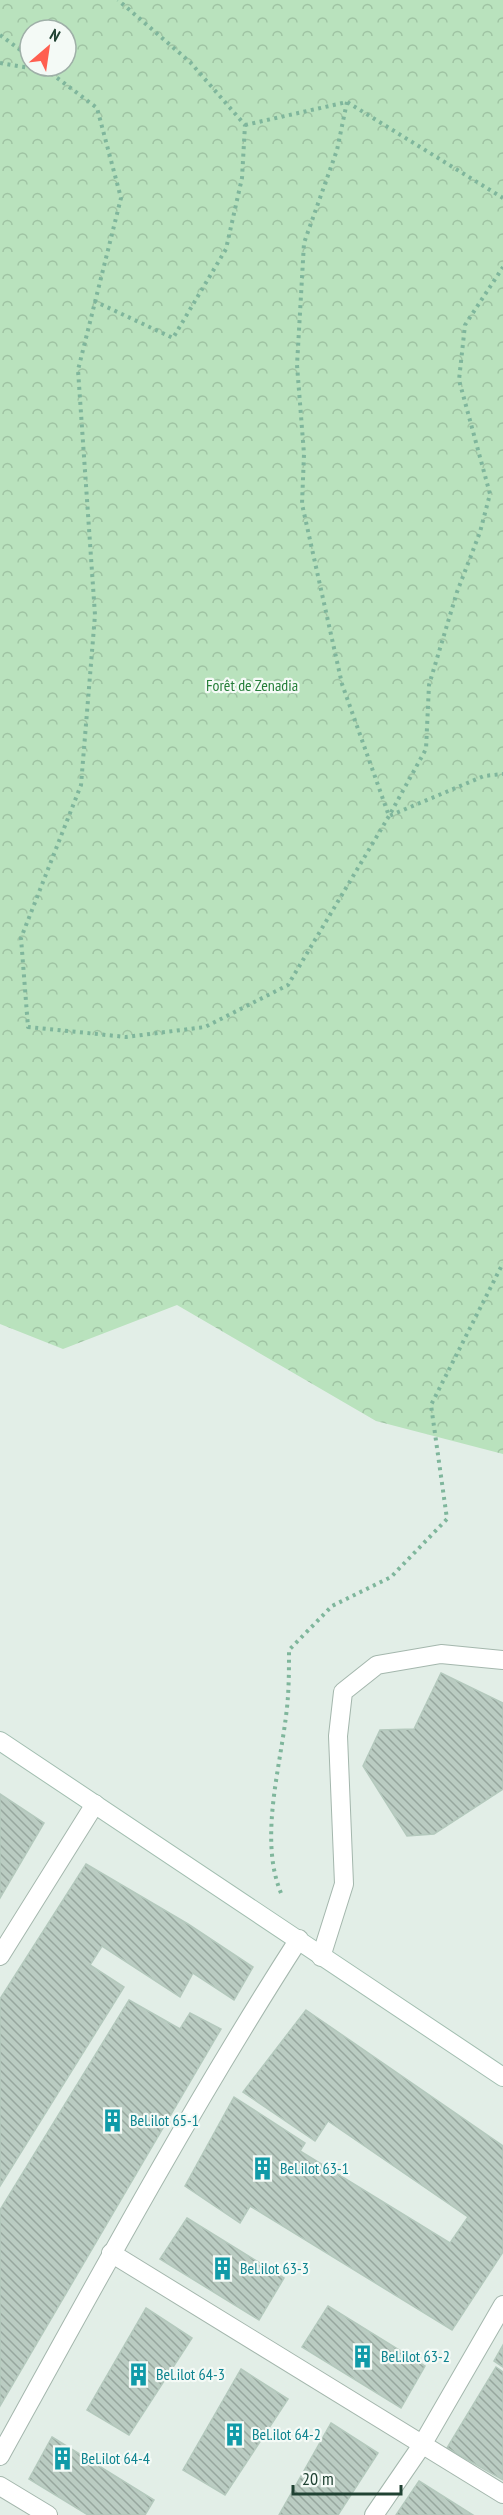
<svg xmlns="http://www.w3.org/2000/svg" width="503" height="2515" viewBox="0 0 503 2515" font-family="'PT Sans Narrow',sans-serif">
<style>
.forest{fill:url(#forest-crowns);fill-rule:evenodd}
.building{fill:url(#building-back-hatch);stroke:#b4c9bd;stroke-width:1.5}
.lines{fill:none;stroke-linecap:round;stroke-linejoin:round}
.street-casing{stroke:#a4b7ad;stroke-width:20}
.secondary-casing{stroke:#a2beb0;stroke-width:20}
.path{stroke:#7fb69c;stroke-width:4;stroke-dasharray:3 4.5;stroke-linecap:butt}
.street{stroke:#fff;stroke-width:18}
.secondary{stroke:#fff;stroke-width:18}
.labels{text-anchor:middle;dominant-baseline:central;stroke-width:4.5;stroke-linejoin:round;paint-order:stroke}
.park-label{font-size:16px;fill:#257e39;stroke:#f4faf6}
.culture-label{font-size:16px;fill:#0d838f;stroke:#f4faf6;text-anchor:start}
</style>
<defs>
<pattern id="forest-crowns" width="20" height="18" patternUnits="userSpaceOnUse" patternTransform="scale(1.5)"><rect width="20" height="18" fill="#b9e2bd"/><path d="M2 6a3 3 0 1 1 6 0M12 15a3 3 0 1 1 6 0" fill="none" stroke="#9fc3a3"/></pattern>
<pattern id="building-back-hatch" width="6" height="6" patternUnits="userSpaceOnUse" patternTransform="scale(1.5)"><rect width="6" height="6" fill="#baccc2"/><path d="M-1 5l2 2M0 0l6 6M5-1l2 2" fill="none" stroke="#97a79e"/></pattern>
</defs>
<rect width="100%" height="100%" fill="#e2eee7"/>
<!-- forest -->
<path class="forest" d="M0,0H503V1454L376,1421L177,1305L63,1349L0,1324ZM30,30H66V66H30Z"/>
<!-- building -->
<g class="building">
<path d="M441,1673L503,1703V1789L434,1834L407,1836L363,1766L380,1730L414,1729Z"/>
<path d="M0,1794L44,1823L0,1898Z"/>
<path d="M86,1864L188,1924L253,1967L234,2000L193,1973L180,1997L102,1946L90,1965L124,1987L0,2186V1999Z"/>
<path d="M129,2000L180,2029L190,2013L221,2029L0,2406V2210Z"/>
<path d="M306,2010L503,2146V2252L452,2330L250,2206L240,2223L185,2186L234,2097L305,2143L300,2151L450,2243L468,2217L328,2121L315,2141L243,2092Z"/>
<path d="M187,2218L284,2278L259,2320L160,2259Z"/>
<path d="M328,2306L425,2366L401,2408L302,2347Z"/>
<path d="M146,2308L192,2338L129,2435L87,2410Z"/>
<path d="M503,2345V2367L494,2361Z"/>
<path d="M496,2367L503,2372V2480L447,2448Z"/>
<path d="M241,2369L288,2399L225,2495L183,2470Z"/>
<path d="M331,2423L378,2453L338,2515H279Z"/>
<path d="M52,2437L154,2500L145,2515H88L29,2479Z"/>
<path d="M419,2481L473,2515H396Z"/>
</g>
<g class="lines">
<defs>
<g id="street">
<path d="M0,1956L95,1804"/>
<path d="M321,1957L344,1884L338,1736L343,1692L377,1665L441,1654L503,1660"/>
<path d="M111,2253L503,2494"/>
<path d="M0,2456C96,2282 191,2107 299,1939"/>
<path d="M0,2486L48,2515"/>
<path d="M374,2515L422,2445L503,2305"/>
</g>
<path id="secondary" d="M0,1741L503,2077"/>
</defs>
<!-- street casing -->
<use href="#street" class="street-casing"/>
<!-- secondary casing -->
<use href="#secondary" class="secondary-casing"/>
<!-- path -->
<g class="path">
<path d="M0,35L30,57"/>
<path d="M0,63L48,71L97,108L121,198L78,370L95,615L81,785L21,938L28,1027L126,1037L205,1027L288,985L389,816L426,749L429,685L457,592L480,532L490,494L459,380L465,325L503,267"/>
<path d="M347,102L337,150L304,243L297,365L304,454L302,504L342,684L389,816L484,776L503,774"/>
<path d="M245,125L347,102L503,198"/>
<path d="M94,301L173,338L226,249L242,178L245,125L190,62L118,0"/>
<path d="M281,1893C257,1835 284,1757 288,1696C289,1681 289,1665 289,1650L332,1606L391,1577L447,1519L431,1405L503,1263"/>
</g>
<!-- street -->
<use href="#street" class="street"/>
<!-- secondary -->
<use href="#secondary" class="secondary"/>
</g>
<!-- icons -->
<defs>
<symbol id="building-bare" viewBox="-9 -9 18 18"><path d="M-4-6H4V6H1V3H-1V6H-4ZM-2.5-4.3h1.7v1.8h-1.7ZM.8-4.3h1.7v1.8H.8ZM-2.5-1h1.7V.8h-1.7ZM.8-1h1.7V.8H.8Z" fill="#0f9aa8" stroke="#f4faf6" stroke-width="2.5" paint-order="stroke"/></symbol>
</defs>
<g fill-rule="evenodd">
<use href="#building-bare" x="96" y="2104" width="33" height="33"/>
<use href="#building-bare" x="246" y="2152" width="33" height="33"/>
<use href="#building-bare" x="206" y="2252" width="33" height="33"/>
<use href="#building-bare" x="346" y="2340" width="33" height="33"/>
<use href="#building-bare" x="122" y="2358" width="33" height="33"/>
<use href="#building-bare" x="218" y="2418" width="33" height="33"/>
<use href="#building-bare" x="46" y="2442" width="33" height="33"/>
</g>
<g class="labels">
<!-- park labels -->
<g class="park-label">
<text x="252" y="685">Forêt de Zenadia</text>
</g>
<!-- culture labels -->
<g class="culture-label">
<text x="130" y="2120">Bel.ilot 65-1</text>
<text x="280" y="2168">Bel.ilot 63-1</text>
<text x="240" y="2268">Bel.ilot 63-3</text>
<text x="381" y="2356">Bel.ilot 63-2</text>
<text x="156" y="2374">Bel.ilot 64-3</text>
<text x="252" y="2434">Bel.ilot 64-2</text>
<text x="81" y="2458">Bel.ilot 64-4</text>
</g>
</g>
<!-- north arrow -->
<g transform="translate(48 48) rotate(29)"><circle r="28" fill="#f4faf6" stroke="#9fb0a8" stroke-width="1.5"/>
<path d="M0-4.5L10 22L0 15L-10 22Z" fill="#ff5f50"/>
<text y="-9" font-size="16" font-weight="bold" text-anchor="middle" fill="#204233">N</text>
</g>
<!-- scale -->
<path d="M293 2485v9h108v-9" fill="none" stroke="#204233" stroke-width="3"/>
<text x="302" y="2485" font-size="18" fill="#204233" stroke="#f4faf6" stroke-width="4.5" paint-order="stroke">20 m</text>
</svg>
